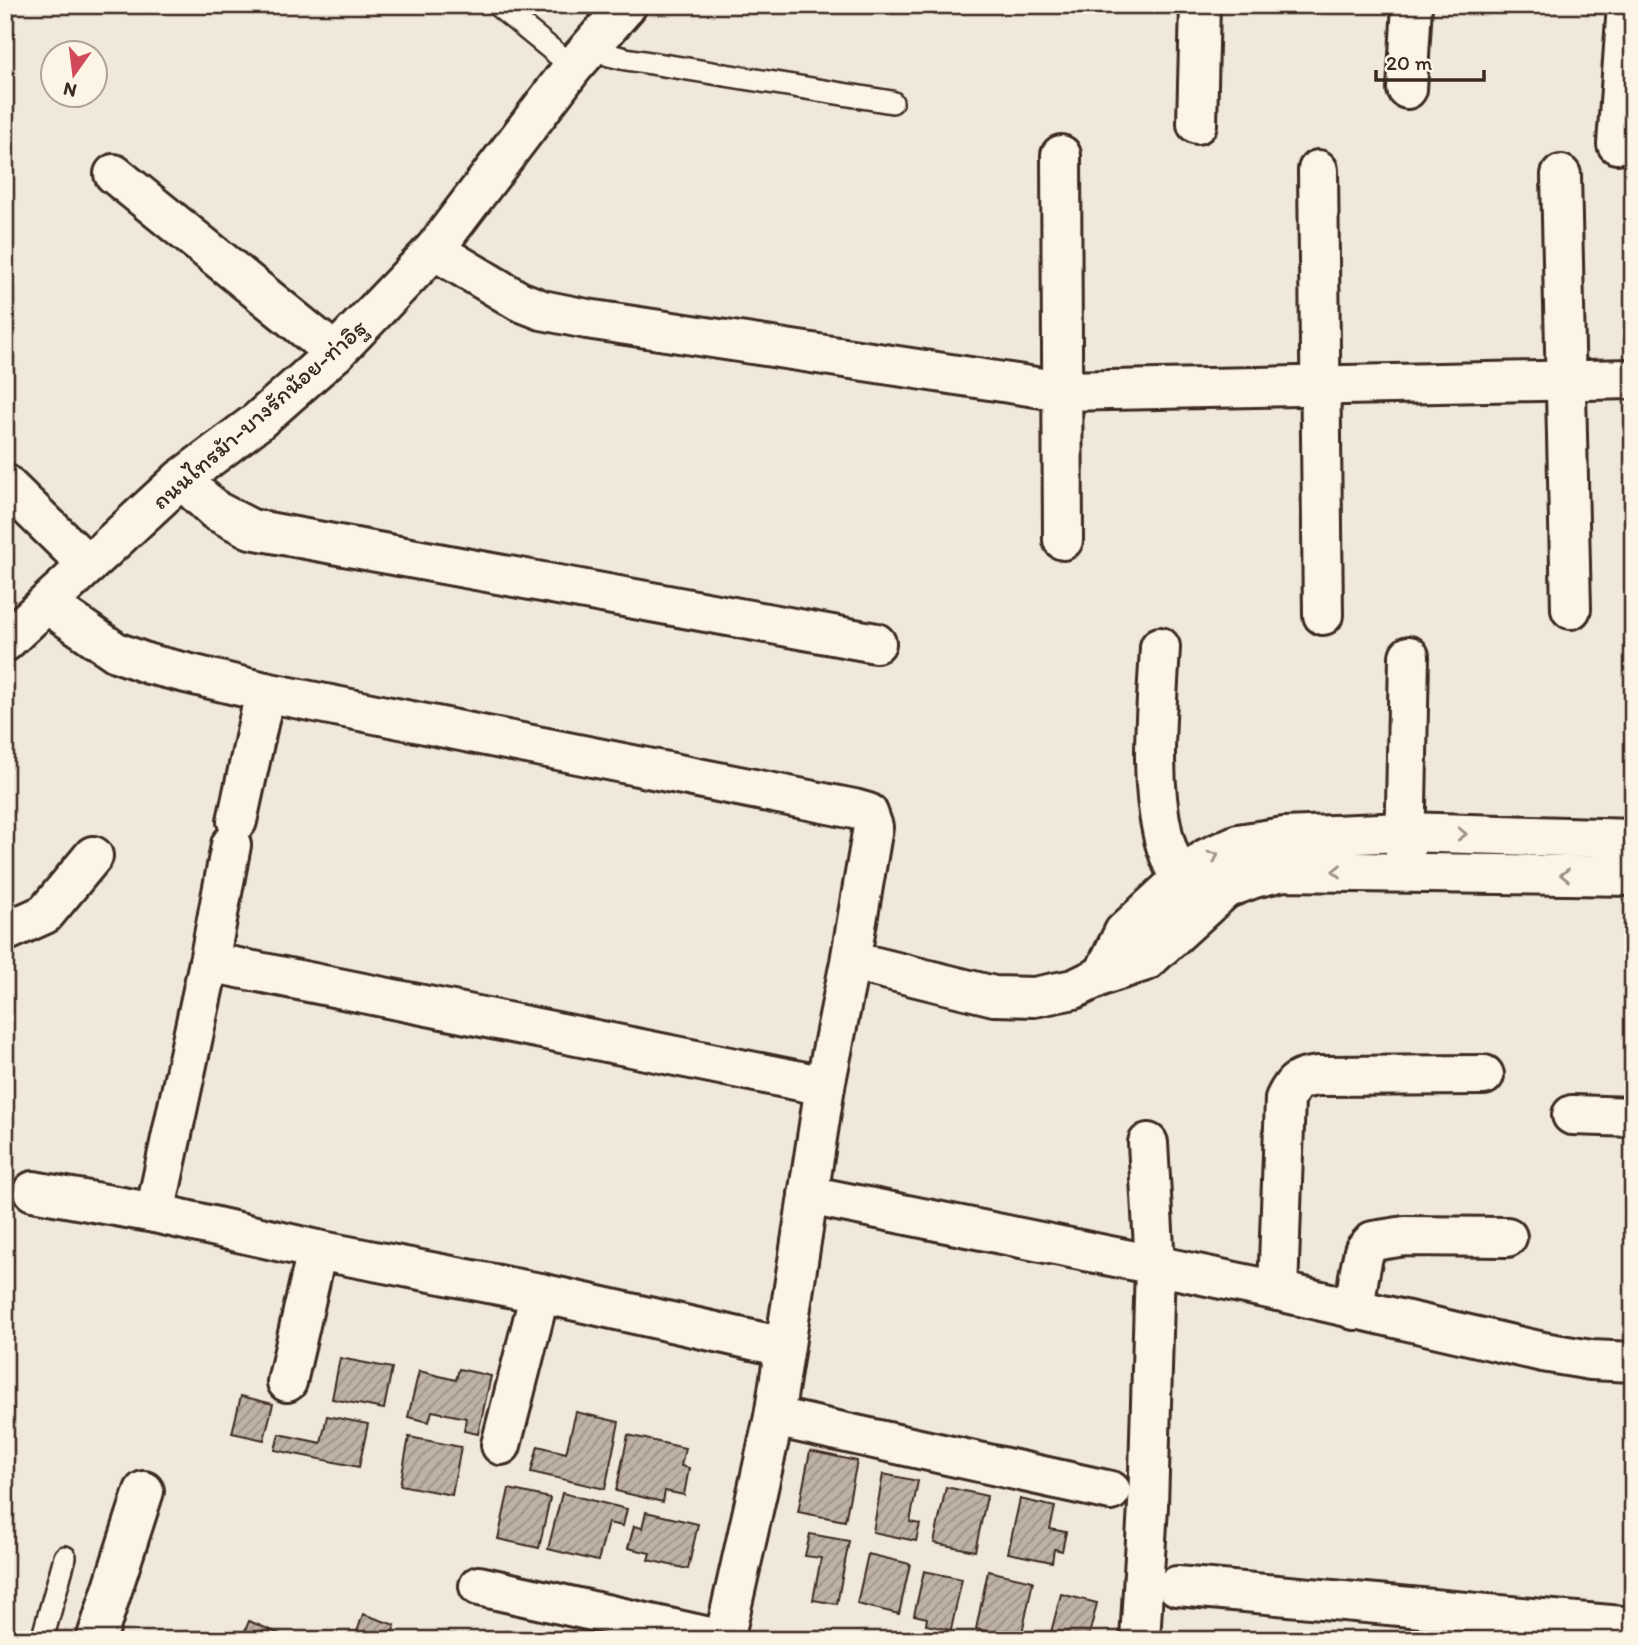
<svg xmlns="http://www.w3.org/2000/svg" width="1638" height="1645" viewBox="0 0 1638 1645" font-family="Itim,'Playpen Sans Thai',sans-serif">
<style>
.building{fill:url(#building-hatch);stroke:#3b2a1e;stroke-width:2}
.lines{fill:none;stroke-linecap:round;stroke-linejoin:round}
.lane-casing{stroke:#3b2a1e;stroke-width:26}
.street-casing{stroke:#3b2a1e;stroke-width:44}
.secondary-casing{stroke:#3b2a1e;stroke-width:44}
.lane{stroke:#fcf5e5;stroke-width:21}
.street{stroke:#fcf5e5;stroke-width:38}
.secondary{stroke:#fcf5e5;stroke-width:38}
.oneway{stroke:#9c9082}
.labels{text-anchor:middle;dominant-baseline:central;stroke-width:7;stroke-linejoin:round;paint-order:stroke}
.street-label{font-size:24px;fill:#3b2a1e;stroke:#fcf5e5}
</style>
<defs>
<pattern id="building-hatch" width="6" height="6" patternUnits="userSpaceOnUse" patternTransform="scale(1.75)"><rect width="6" height="6" fill="#beb3a4"/><path d="M-1 1l2-2M0 6l6-6M5 7l2-2" fill="none" stroke="#9c9285"/></pattern>
</defs>
<rect width="100%" height="100%" fill="#f0e9d9"/>
<filter id="ink" filterUnits="userSpaceOnUse"><feTurbulence type="fractalNoise" baseFrequency=".0143" numOctaves="2"/><feDisplacementMap in="SourceGraphic" scale="14" xChannelSelector="R" yChannelSelector="G"/><feConvolveMatrix kernelMatrix="1 2 1 2 8 2 1 2 1" color-interpolation-filters="sRGB"/></filter>
<g filter="url(#ink)">
<!-- building -->
<g class="building">
<path d="M340,1358L392,1368L384,1409L332,1399Z"/>
<path d="M459,1369L491,1376L478,1434L464,1431L466,1418L432,1411L429,1422L408,1417L419,1371L456,1380Z"/>
<path d="M241,1396L273,1404L264,1440L232,1433Z"/>
<path d="M576,1412L619,1422L605,1489L531,1472L538,1446L566,1453Z"/>
<path d="M327,1416L368,1424L359,1467L275,1450L279,1434L321,1443Z"/>
<path d="M628,1435L685,1448L681,1466L689,1468L684,1495L665,1491L663,1502L616,1491Z"/>
<path d="M409,1437L461,1447L452,1495L400,1485Z"/>
<path d="M810,1451L857,1461L845,1521L798,1512Z"/>
<path d="M883,1474L918,1481L910,1522L920,1524L916,1541L873,1532Z"/>
<path d="M946,1487L987,1496L975,1551L934,1543Z"/>
<path d="M509,1489L550,1498L539,1548L498,1539Z"/>
<path d="M562,1493L627,1509L623,1526L608,1523L598,1561L548,1549Z"/>
<path d="M1020,1499L1055,1507L1050,1529L1066,1532L1062,1551L1054,1549L1052,1562L1008,1553Z"/>
<path d="M646,1512L698,1524L688,1569L648,1560L650,1553L628,1548L634,1526L642,1528Z"/>
<path d="M810,1534L849,1541L837,1604L813,1600L821,1558L805,1556Z"/>
<path d="M868,1554L910,1564L899,1614L857,1604Z"/>
<path d="M924,1571L962,1579L951,1630L926,1625L927,1618L914,1615Z"/>
<path d="M988,1571L1033,1581L1021,1638L976,1629Z"/>
<path d="M1061,1594L1097,1603L1088,1640H1049Z"/>
<path d="M363,1614L395,1625L390,1640H372L356,1635Z"/>
<path d="M249,1621L294,1640H241Z"/>
<path d="M1264,1633L1304,1640H1263Z"/>
</g>
<g class="lines">
<defs>
<g id="lane">
<path d="M497,5L573,67"/>
<path d="M595,40L609,55L626,59L892,102"/>
<path d="M42,1640L65,1557"/>
</g>
<g id="street">
<path d="M1407,89L1412,5"/>
<path d="M1197,124L1200,5"/>
<path d="M1617,144L1627,5"/>
<path d="M1061,155L1063,540"/>
<path d="M1318,170L1323,615"/>
<path d="M114,174L335,353"/>
<path d="M1561,175L1571,609"/>
<path d="M434,250L519,301L542,310L587,319L1062,391L1633,379"/>
<path d="M181,479L216,511L251,529L876,643"/>
<path d="M5,484L88,565"/>
<path d="M47,604L116,652L149,664L265,692L854,809L868,813L873,827L850,962L825,1086L774,1417L724,1640"/>
<path d="M1160,647C1157,709 1149,775 1163,835C1168,857 1180,879 1190,900"/>
<path d="M237,821L265,692"/>
<path d="M1405,856L1409,656"/>
<path d="M5,932L45,914L93,856"/>
<path d="M209,962L825,1086"/>
<path d="M872,966L994,996L1034,997L1074,989L1103,975L1146,961L1225,889L1254,878L1283,871L1633,876"/>
<path d="M1103,975L1124,932L1180,880L1207,858L1238,844L1284,837L1405,832L1633,839"/>
<path d="M1572,1115L1633,1117"/>
<path d="M33,1191L155,1213L317,1250L540,1293L784,1347"/>
<path d="M808,1195L1155,1265L1278,1291L1543,1352L1591,1360L1633,1362"/>
<path d="M155,1213L209,962L231,845"/>
<path d="M1278,1291L1285,1099C1294,1080 1298,1079 1318,1076L1484,1075"/>
<path d="M1354,1310L1359,1276L1364,1251L1373,1241L1405,1236L1507,1237"/>
<path d="M287,1382L317,1250"/>
<path d="M774,1417L1111,1491"/>
<path d="M501,1445L540,1293"/>
<path d="M479,1586L723,1640"/>
<path d="M1177,1586L1633,1627"/>
<path d="M96,1640L144,1491"/>
<path d="M1140,1640L1148,1506L1155,1265L1148,1143"/>
</g>
<path id="secondary" d="M5,642L181,479L257,422L335,353L434,250L573,67L627,5"/>
</defs>
<!-- lane casing -->
<use href="#lane" class="lane-casing"/>
<!-- street casing -->
<use href="#street" class="street-casing"/>
<!-- secondary casing -->
<use href="#secondary" class="secondary-casing"/>
<!-- lane -->
<use href="#lane" class="lane"/>
<!-- street -->
<use href="#street" class="street"/>
<!-- secondary -->
<use href="#secondary" class="secondary"/>
</g>
<!-- one-way arrows -->
<defs><path id="oneway-chevron" d="M-2-3.5L2.5 0L-2 3.5" fill="none" stroke-width="1.6" stroke-linecap="round" stroke-linejoin="round" transform="scale(1.75)"/></defs>
<g class="oneway">
<use href="#oneway-chevron" transform="translate(1462 834) rotate(2)"/>
<use href="#oneway-chevron" transform="translate(1214 856) rotate(-28)"/>
<use href="#oneway-chevron" transform="translate(1337 871) rotate(-180)"/>
<use href="#oneway-chevron" transform="translate(1565 875) rotate(-179)"/>
</g>
</g>
<g class="labels">
<!-- street labels -->
<g class="street-label">
<text transform="translate(259 414) rotate(-41)">ถนนไทรม้า-บางรักน้อย-ท่าอิฐ</text>
</g>
</g>
<!-- margin -->
<rect width="1638" height="1645" fill="none" stroke="#fcf5e5" stroke-width="28"/>
<rect x="14" y="14" width="1610" height="1617" fill="none" stroke="#3b2a1e" stroke-width="2.5" filter="url(#ink)"/>
<!-- north arrow -->
<g transform="translate(74 74) rotate(194)"><circle r="33" fill="#fcf5e5" stroke="#afa495" stroke-width="2"/>
<path d="M0-5L12 26L0 18L-12 26Z" fill="#d1495b"/>
<text y="-10" font-size="19" font-weight="bold" text-anchor="middle" fill="#3b2a1e">N</text>
</g>
<!-- scale -->
<path d="M1376 70v10h108v-10" fill="none" stroke="#3b2a1e" stroke-width="3.5"/>
<text x="1386" y="70" font-size="21" fill="#3b2a1e" stroke="#fcf5e5" stroke-width="5" paint-order="stroke">20 m</text>
</svg>
